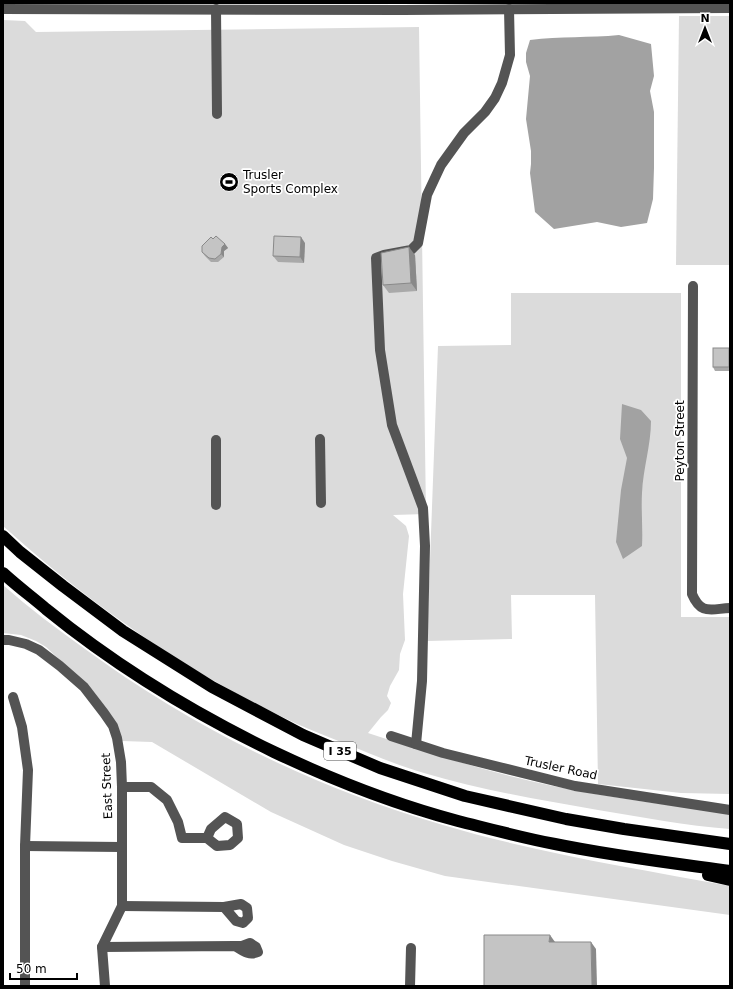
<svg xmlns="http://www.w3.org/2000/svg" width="733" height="989" viewBox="0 0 733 989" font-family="'DejaVu Sans',sans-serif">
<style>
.green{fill:#dbdbdb}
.water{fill:#a2a2a2}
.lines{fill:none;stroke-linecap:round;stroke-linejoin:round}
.minor{stroke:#545454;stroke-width:10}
.highway{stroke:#000;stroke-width:12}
.wall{fill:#a9a9a9}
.shaded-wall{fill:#898989}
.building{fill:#c4c4c4;stroke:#898989}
.labels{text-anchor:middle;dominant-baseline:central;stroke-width:3.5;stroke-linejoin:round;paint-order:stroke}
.shield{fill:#fff;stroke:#4c4c4c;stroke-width:1}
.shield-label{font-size:11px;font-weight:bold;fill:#000}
.poi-label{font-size:12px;fill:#000;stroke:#fff;text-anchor:start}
.street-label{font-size:12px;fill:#000;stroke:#fff}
</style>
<rect width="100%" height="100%" fill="#fff"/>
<!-- green -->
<g class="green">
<path d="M679,16H730V265H676Z"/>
<path d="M3,20L25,21L36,32L419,27L426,514L393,515L406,526L409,536L403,594L405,640L400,654L399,670L390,686L387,696L391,703L388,710L381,717L368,733C429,753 490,773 553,786C611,798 671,805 730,814V829C686,826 642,817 598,810C540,800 481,790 424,773C396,765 369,753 341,742C326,736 311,730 297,724C189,674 91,605 3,526Z"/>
<path d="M511,293H681V617H730V794L681,793L598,784L595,595H511L512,639L427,641L438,346L511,345Z"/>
<path d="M3,585C29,608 57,629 85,649C193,728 315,788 443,825C537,853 634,868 730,886V915L445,876L392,861L344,845L271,812L152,742L122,741L115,722L93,691L46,647L36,641L21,635L3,633Z"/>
</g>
<!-- water -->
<g class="water">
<path d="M619,35L651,44L654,76L650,91L654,112V168L653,199L647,223L621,227L597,222L554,229L535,212L530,173L531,164V151L526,119L530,76L526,62V53L530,40C560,36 590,38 619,35Z"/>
<path d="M622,404L641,410L651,421C651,445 643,469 642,493C641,511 643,529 642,546L623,559L616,542L621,490L627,458L620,439Z"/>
</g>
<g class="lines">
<!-- minor -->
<g class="minor">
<path d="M3,9L403,10L730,8"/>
<path d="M216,9L217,114"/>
<path d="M693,286L692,594C701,615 710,609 730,608"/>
<path d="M320,439L321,503"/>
<path d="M216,440V505"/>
<path d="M3,640H9L26,644L39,650L60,666L84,687L104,713L113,726L117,738L121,762L122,787V906L102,947L105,986"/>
<path d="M13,697L22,727L28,770L25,846V986"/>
<path d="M391,736L443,753L575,786L730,810"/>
<path d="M416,744L422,681L425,546L423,508L392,425L380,350L376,258L384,255L411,250L418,243L427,195L441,165L464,133L485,112L495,98L502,83L510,55L509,9"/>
<path d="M122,787H151L167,800L178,822L182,838H207L217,846L230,845L238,838L237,824L225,817L211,829L207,838"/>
<path d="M25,846L121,847"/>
<path d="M122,906L224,907L236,921L243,923L248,918L247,908L241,904L224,907"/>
<path d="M102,947L235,946H242L250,943L256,947L258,952C249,956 243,951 235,946"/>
<path d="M410,986L411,948"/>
</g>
<!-- highway -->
<g class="highway">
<path d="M3,536L20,552L63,586L123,631L212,687L303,735L380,768L465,796L566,819L624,829L730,844"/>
<path d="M3,573C17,586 32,597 46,609C116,666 193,713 274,752C333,780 394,804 458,821C490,829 523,838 555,844C613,856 672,863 730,871"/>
<path d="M708,875L730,880"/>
</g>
</g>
<!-- wall -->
<g class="wall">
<path d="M213,239L225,244L228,248L224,251V257L218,262H211L205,256L202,252Z"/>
<path d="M305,243L304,263L278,262L273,256Z"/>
<path d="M415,255L417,291L389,293L383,285Z"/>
<path d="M730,350V371H715L713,367Z"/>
</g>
<!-- shaded-wall -->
<g class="shaded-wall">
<path d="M301,237L305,243L304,263L300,257Z"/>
<path d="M225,244L228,248L224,251V257L221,254L222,247Z"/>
<path d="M409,247L415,255L417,291L411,283Z"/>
<path d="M729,348L730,350V368L729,367Z"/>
<path d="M550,935L555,942H549Z"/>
<path d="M591,942L596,949L597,986H592Z"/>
</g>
<!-- building -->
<g class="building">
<path d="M216,236L225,244L222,247L221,254L215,259L209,258L202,252V246L211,237L213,239Z"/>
<path d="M274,236L301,237L300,257L273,256Z"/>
<path d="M409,247L411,283L383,285L381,253Z"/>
<rect x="713" y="348" width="16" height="19"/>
<path d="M484,935H550L549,942H591L592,986H484Z"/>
</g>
<!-- icons -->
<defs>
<symbol id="stadium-disc" viewBox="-11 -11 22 22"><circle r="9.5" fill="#000" stroke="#fff"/><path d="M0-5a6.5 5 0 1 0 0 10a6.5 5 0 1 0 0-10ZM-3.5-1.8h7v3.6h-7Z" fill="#fff"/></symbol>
</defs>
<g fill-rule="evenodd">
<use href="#stadium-disc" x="218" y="171" width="22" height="22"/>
</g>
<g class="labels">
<!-- shield labels -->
<rect class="shield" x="324" y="742" width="32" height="18" rx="3"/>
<g class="shield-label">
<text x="340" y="751">I 35</text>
</g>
<!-- poi labels -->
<g class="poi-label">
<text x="243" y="175">Trusler<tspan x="243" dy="14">Sports Complex</tspan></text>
</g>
<!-- street labels -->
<g class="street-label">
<text transform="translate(680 441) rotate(-90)">Peyton Street</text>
<text transform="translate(561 768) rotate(12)">Trusler Road</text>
<text transform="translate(107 786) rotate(-92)">East Street</text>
</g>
</g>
<!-- border -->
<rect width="733" height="989" fill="none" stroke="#000000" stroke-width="8"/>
<!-- north arrow -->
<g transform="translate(705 28)" stroke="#ffffff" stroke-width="3" paint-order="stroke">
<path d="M0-3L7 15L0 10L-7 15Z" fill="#000000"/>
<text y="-6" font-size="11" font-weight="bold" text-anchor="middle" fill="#000000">N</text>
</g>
<!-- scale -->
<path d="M10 973v6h67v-6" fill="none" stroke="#000000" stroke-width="2"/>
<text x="16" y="973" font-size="12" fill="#000000" stroke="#ffffff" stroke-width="3" paint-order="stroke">50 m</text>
</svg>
